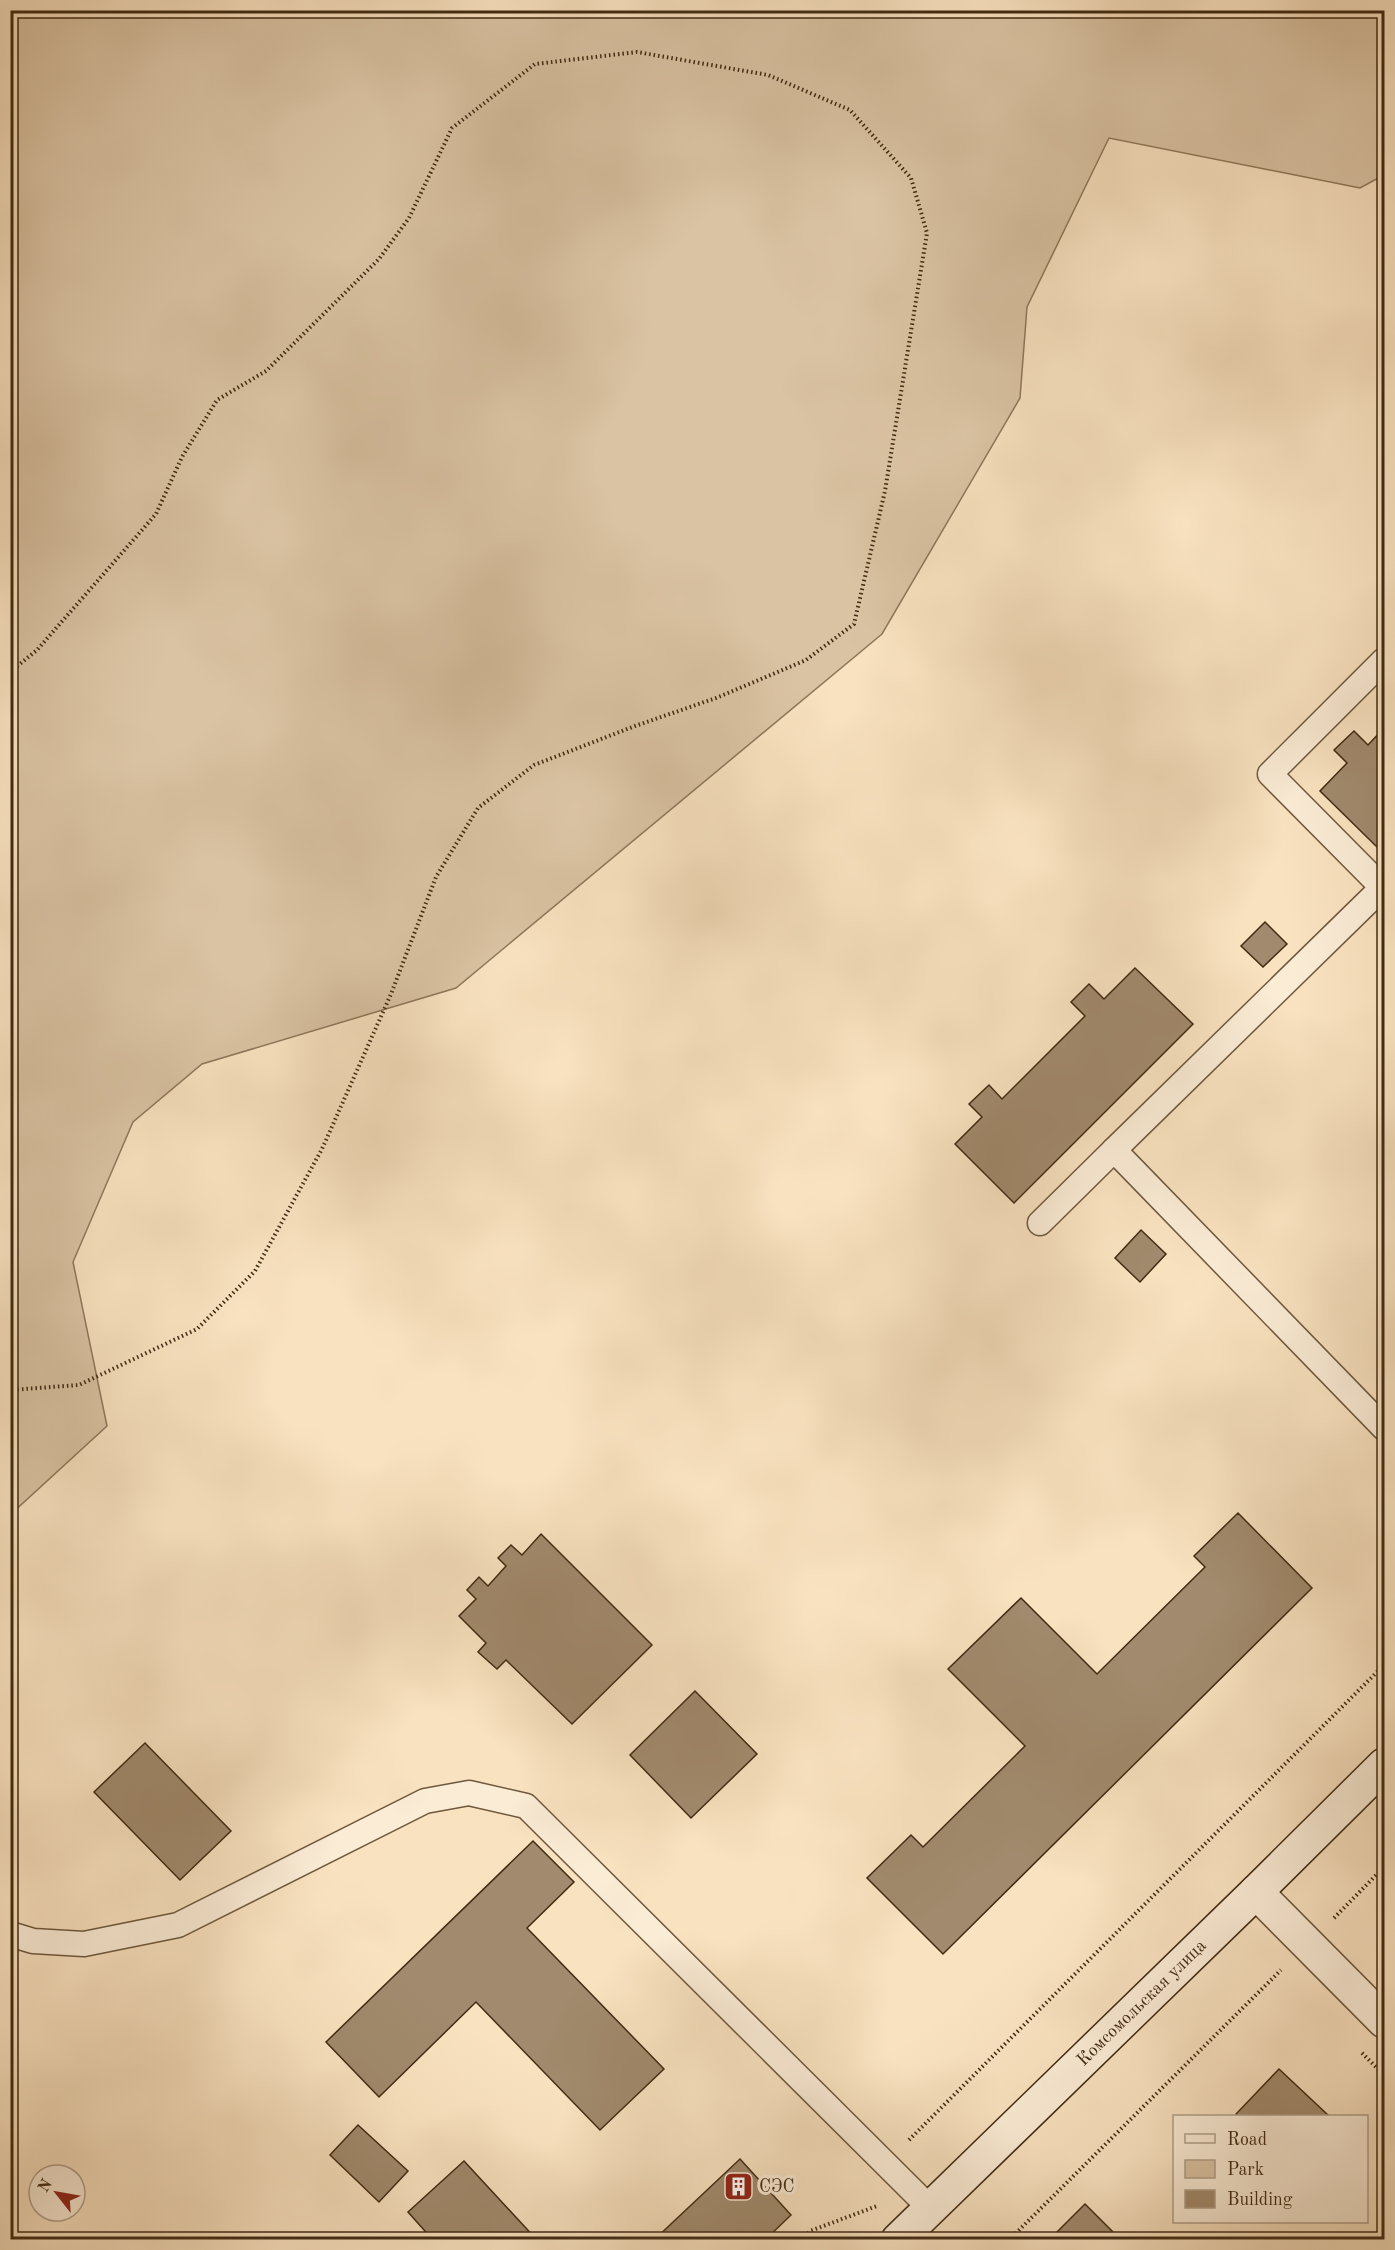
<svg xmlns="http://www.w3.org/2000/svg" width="1395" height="2250" viewBox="0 0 1395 2250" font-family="'Old Standard TT',serif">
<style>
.green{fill:#dac3a3;stroke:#8e775b;stroke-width:1.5}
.building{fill:#a18a6d;stroke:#412b13;stroke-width:1.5}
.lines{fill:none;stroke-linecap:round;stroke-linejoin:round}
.lane-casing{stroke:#6f593e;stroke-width:27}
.street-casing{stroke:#6f593e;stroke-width:36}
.secondary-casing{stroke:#412b13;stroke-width:36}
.path{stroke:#412b13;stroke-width:4;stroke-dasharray:1.5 3;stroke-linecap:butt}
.lane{stroke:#fbecd6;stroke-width:24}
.street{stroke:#fbecd6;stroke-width:33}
.secondary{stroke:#fbecd6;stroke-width:33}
.labels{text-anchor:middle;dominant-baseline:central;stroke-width:6;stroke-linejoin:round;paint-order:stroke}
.street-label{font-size:18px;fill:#412b13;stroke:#fbecd6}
.poi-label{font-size:18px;fill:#412b13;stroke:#fbecd6;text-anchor:start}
</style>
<rect width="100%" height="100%" fill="#f9e2c0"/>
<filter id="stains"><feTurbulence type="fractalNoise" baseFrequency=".00333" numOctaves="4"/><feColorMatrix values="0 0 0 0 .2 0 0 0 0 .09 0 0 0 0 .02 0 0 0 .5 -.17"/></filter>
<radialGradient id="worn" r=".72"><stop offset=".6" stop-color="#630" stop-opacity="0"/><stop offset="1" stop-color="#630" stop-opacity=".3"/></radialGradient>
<!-- green -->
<path class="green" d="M11,10L1384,11V175L1360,188L1109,138L1027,307L1020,398L882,634L456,988L202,1064L133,1122L73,1262L107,1426L11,1514Z"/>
<!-- building -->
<g class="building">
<path d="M1384,728V845L1380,850L1320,791L1347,763L1334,750L1354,731L1368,745Z"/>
<path d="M1265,922L1287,944L1263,967L1241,946Z"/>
<path d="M1135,968L1193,1024L1014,1203L955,1144L982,1117L969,1104L989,1085L1002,1099L1085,1016L1071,1002L1089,984L1104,999Z"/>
<path d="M1141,1230L1166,1254L1140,1282L1115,1258Z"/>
<path d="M1238,1513L1312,1588L943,1954L867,1878L911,1835L923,1847L1025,1746L948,1669L1021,1598L1097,1674L1205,1567L1194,1556Z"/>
<path d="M541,1534L652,1645L572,1724L506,1660L497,1669L478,1652L486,1643L459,1616L476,1599L467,1590L479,1577L488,1586L506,1566L498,1558L511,1545L522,1555Z"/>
<path d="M695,1691L757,1754L691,1818L630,1755Z"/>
<path d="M145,1743L231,1831L180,1880L94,1792Z"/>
<path d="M533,1841L574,1882L527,1928L664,2069L600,2130L476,2002L379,2097L326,2042Z"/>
<path d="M1279,2069L1329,2116H1239L1236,2114Z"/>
<path d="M358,2125L408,2171L379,2202L330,2155Z"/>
<path d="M740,2159L791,2215L765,2240H654Z"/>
<path d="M464,2161L537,2240H433L408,2212Z"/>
<path d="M1085,2204L1121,2240H1049Z"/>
</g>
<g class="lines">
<defs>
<g id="lane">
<path d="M1384,886L1114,1150L1384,1428"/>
<path d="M1383,888L1270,774L1384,660"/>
<path d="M1040,1223L1114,1150"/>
<path d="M10,1934L33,1941L84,1944L178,1925L425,1801L469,1793L526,1806L930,2208"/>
</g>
<path id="street" d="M1256,1892L1384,2021"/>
<g id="secondary">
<path id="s1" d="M898,2240L1256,1892L1384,1765"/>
</g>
</defs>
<!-- lane casing -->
<use href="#lane" class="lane-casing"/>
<!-- street casing -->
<use href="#street" class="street-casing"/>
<!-- secondary casing -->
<use href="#secondary" class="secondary-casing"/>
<!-- path -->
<g class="path">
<path d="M10,672L37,650L156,514L182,457L217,400L266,371L379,259L409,218L452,128L535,64L637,52L768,75L850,110L911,178L927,233L885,491L854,624L806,660L716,698L635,726L534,765L478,808L436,877L391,994L322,1149L255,1271L197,1329L79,1385L10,1390"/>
<path d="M1334,1918L1384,1867"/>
<path d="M1362,2053L1384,2075"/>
<path d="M909,2140L1384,1665"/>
<path d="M802,2240L810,2231L877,2206"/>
<path d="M1009,2240L1281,1970"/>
</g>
<!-- lane -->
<use href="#lane" class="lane"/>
<!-- street -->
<use href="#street" class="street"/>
<!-- secondary -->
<use href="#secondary" class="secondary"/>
</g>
<!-- icons -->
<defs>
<symbol id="building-square" viewBox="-11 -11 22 22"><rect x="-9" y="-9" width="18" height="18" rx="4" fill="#8f2418" stroke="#fbecd6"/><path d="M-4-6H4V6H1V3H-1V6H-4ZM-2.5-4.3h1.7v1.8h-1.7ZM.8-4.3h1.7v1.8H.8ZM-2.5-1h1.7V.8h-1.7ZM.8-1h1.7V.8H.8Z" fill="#fff"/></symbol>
</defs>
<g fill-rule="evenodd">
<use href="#building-square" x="722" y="2170" width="33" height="33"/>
</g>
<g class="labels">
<!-- street labels -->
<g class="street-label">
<text stroke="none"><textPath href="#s1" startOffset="340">Комсомольская улица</textPath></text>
</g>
<!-- poi labels -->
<g class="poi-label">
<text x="759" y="2187">СЭС</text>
</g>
</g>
<!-- margin -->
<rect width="1395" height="2250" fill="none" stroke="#f9e2c0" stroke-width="36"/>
<rect x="12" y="12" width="1371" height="2226" fill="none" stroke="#412b13" stroke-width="3"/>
<rect x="18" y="18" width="1359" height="2214" fill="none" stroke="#412b13" stroke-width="1.5"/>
<!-- legend -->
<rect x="1173" y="2115" width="195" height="108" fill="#fbecd6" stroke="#b19f88" stroke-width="1.5"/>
<rect x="1185" y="2134" width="30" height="9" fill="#fbecd6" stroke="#b19f88" stroke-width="1.5"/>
<text x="1227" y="2145" font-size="18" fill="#412b13">Road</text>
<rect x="1185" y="2160" width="30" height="18" fill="#dac3a3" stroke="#b19f88" stroke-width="1.5"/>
<text x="1227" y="2175" font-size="18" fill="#412b13">Park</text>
<rect x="1185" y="2190" width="30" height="18" fill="#a18a6d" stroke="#b19f88" stroke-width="1.5"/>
<text x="1227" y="2205" font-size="18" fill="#412b13">Building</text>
<!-- north arrow -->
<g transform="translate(57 2193) rotate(301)"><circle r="28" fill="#fbecd6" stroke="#b19f88" stroke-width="1.5"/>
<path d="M0-4.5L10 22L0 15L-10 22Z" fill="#8f2418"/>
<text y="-9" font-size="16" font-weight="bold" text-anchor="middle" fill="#412b13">N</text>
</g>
<rect width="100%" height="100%" filter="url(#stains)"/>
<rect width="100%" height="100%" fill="url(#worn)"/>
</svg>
